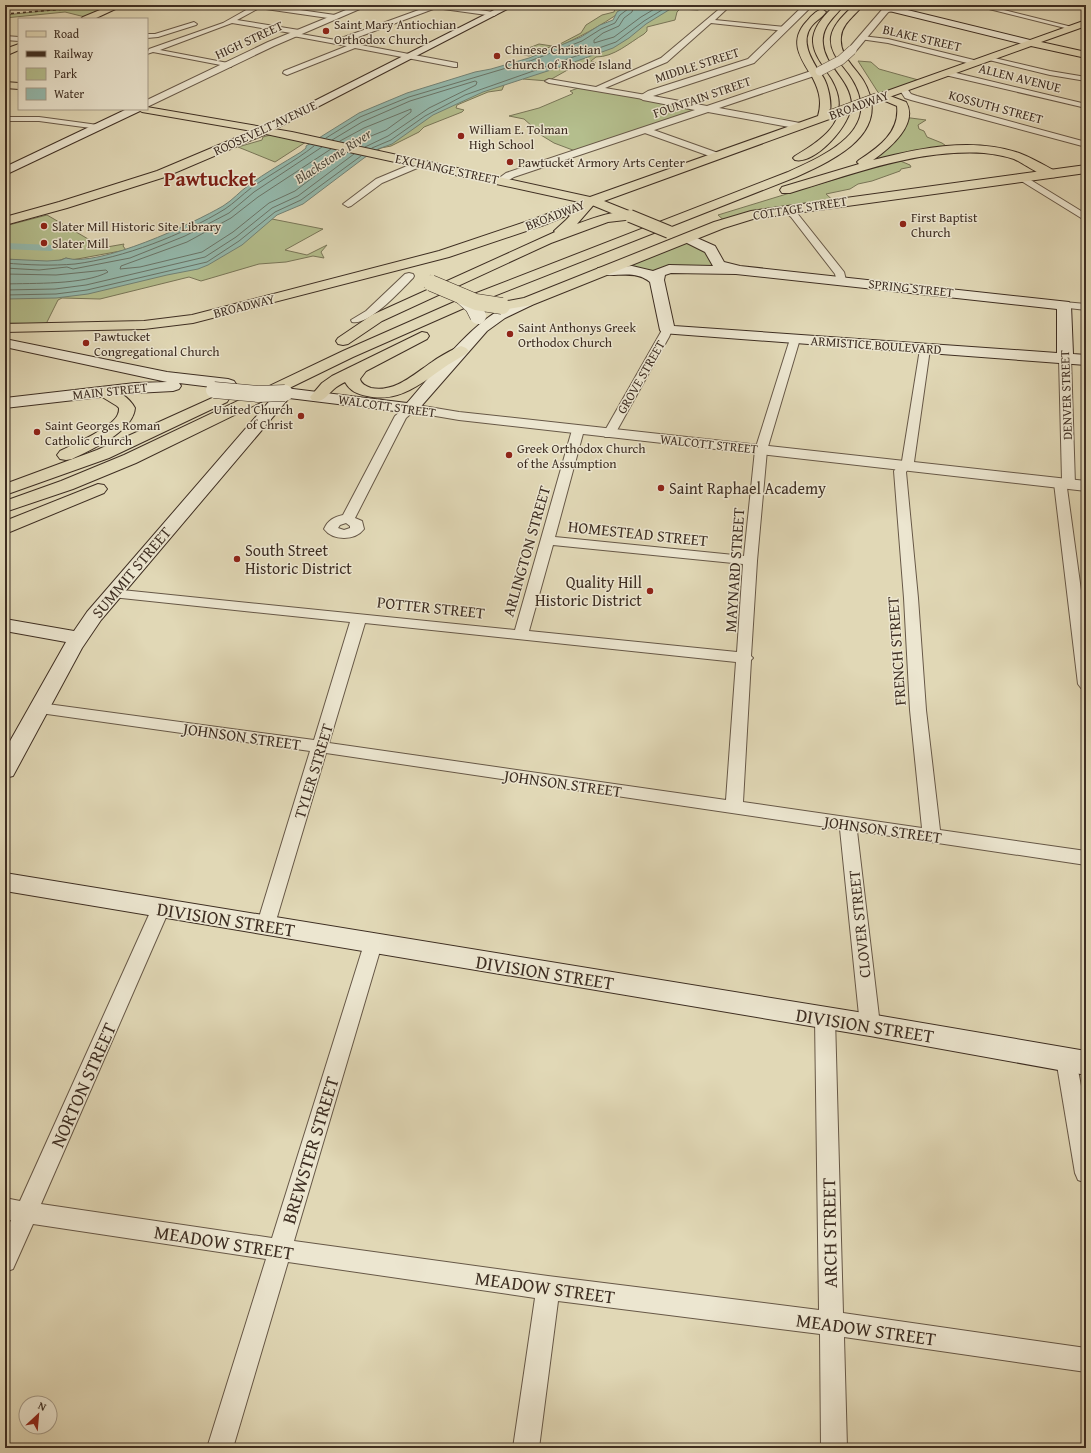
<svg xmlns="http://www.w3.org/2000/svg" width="1091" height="1453" viewBox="0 0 1091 1453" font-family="'Gentium Book Plus',serif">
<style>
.green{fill:#b4be8d;stroke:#797658}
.water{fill:#94baae;stroke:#728276}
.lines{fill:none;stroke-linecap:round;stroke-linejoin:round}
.shore{stroke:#697468;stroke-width:1}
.canal{fill:#94baae;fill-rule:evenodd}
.minor-casing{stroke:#675847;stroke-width:2}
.tertiary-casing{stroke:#675847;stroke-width:2}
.secondary-casing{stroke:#3e2e22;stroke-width:2}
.primary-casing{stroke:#3e2e22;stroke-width:2}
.motorway-casing{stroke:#3e2e22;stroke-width:2}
.minor{fill:#ece6d0;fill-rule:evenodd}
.tertiary{fill:#ece6d0;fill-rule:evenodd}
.secondary{fill:#ece6d0;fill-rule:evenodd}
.primary{fill:#e1d8b6;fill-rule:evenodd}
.motorway{fill:#e1d8b6;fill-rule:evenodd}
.rail{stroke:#3e2e22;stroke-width:1.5;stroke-dasharray:3 3;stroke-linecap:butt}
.tertiary-bridge-casing{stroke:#675847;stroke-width:10;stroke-linecap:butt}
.secondary-bridge-casing{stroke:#3e2e22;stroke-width:17;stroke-linecap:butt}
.primary-bridge-far2-casing{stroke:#3e2e22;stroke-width:11;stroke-linecap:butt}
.primary-bridge-far1-casing{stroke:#3e2e22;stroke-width:14;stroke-linecap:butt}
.primary-bridge-casing{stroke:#3e2e22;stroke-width:17;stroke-linecap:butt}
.tertiary-bridge{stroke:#ece6d0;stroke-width:9}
.secondary-bridge{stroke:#ece6d0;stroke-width:16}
.primary-bridge-far2{stroke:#e1d8b6;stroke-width:10}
.primary-bridge-far1{stroke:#e1d8b6;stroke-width:12}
.primary-bridge{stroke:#e1d8b6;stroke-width:16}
.poi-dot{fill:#8f2418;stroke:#ece6d0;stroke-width:1.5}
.labels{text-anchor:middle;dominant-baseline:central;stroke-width:3;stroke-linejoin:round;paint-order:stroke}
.far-poi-label{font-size:13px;fill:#3e2e22;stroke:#ece6d0;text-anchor:start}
.far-street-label{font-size:13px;fill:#3e2e22;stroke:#ece6d0}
.far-water-label{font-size:14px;font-style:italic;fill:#4f4a3e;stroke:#ece6d0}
.poi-label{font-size:16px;fill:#3e2e22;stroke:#ece6d0;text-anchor:start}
.street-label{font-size:16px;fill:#3e2e22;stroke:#ece6d0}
.near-street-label{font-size:19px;fill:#3e2e22;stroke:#ece6d0}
.far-town-label{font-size:20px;font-weight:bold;fill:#7a1f14;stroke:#ece6d0}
</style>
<rect width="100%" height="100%" fill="#e1d8b6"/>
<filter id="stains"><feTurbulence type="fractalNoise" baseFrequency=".005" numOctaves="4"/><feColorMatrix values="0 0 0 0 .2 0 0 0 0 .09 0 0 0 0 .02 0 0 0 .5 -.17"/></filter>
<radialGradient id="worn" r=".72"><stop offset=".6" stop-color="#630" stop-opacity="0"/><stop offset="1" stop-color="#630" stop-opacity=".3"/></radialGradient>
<!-- green -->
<g class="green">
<path d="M5,5H59L5,10Z"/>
<path d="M102,5L117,6L89,18L65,12L5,18V15Z"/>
<path d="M630,5C609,21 586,34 562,45L560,44L581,33L586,25L602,15L614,12L615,9L613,8L615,6Z"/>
<path d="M668,5H695L694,7L701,8L698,10L680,9L677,12L675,20L647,27V31L644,34C629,43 614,57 596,57L591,61L596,63L571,68L548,81L523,79Z"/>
<path d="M539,44L552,46L529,56L516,53Z"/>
<path d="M858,61L871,62L879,69L922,81L881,97Z"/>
<path d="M504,85L502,90L488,92L457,105L456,108L464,110L462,112L424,127L419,132L391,146L381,148L371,154L452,101L498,86Z"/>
<path d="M581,87L705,110L578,152L554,143L536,132L529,129L533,127L524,119L509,116L539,108L572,94L573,93L570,91Z"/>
<path d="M903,117L926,120L918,125L919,129L924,131L927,137L942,143L952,150L898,160L910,165L911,167L901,169L900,171L872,181L858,184L850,189L826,194L837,204L727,223L718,215L852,174L866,165Z"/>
<path d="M270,135H274L306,142L275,162L238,147L262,140L263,137Z"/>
<path d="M47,215L95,243V242H99L107,247L124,244L123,246L126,250L72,260L66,258C49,266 24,260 5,259V226Z"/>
<path d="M272,219L323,229L285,250L307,255L327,245L321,252L324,258L313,256L286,262L259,264L201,281L189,277L100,299L62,298L58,300L46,324L5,323V299Z"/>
<path d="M684,240L703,245L725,269L661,272L614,269Z"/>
</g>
<!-- water -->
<path class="water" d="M628,5H677L646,24L629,38L613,48L563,66L483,92L433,115L392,144L378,149L364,158L303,204L277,215L242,245L208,265L198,269L167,275L88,294L56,298L5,299V259L47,261L61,260L66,258C98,268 194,223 223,206C233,200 240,191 249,185C265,173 283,163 301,152L306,148V146L359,113L407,93L475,72L491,69L529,58L581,37L600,25L613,20L617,12Z"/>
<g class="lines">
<!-- shore -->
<g class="shore">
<path d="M634,5L632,12L624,18L619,26L603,33L594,40V43L614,37L641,17L661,5"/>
<path d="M326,138L360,117L409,97L530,61L582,41L601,29L615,23L620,15L628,9L629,5"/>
<path d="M332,140L362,122L410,101L475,81L477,82L476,85L429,108L388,136L365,147"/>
<path d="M340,141L364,128L411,109V112L386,130L371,136L356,145"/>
<path d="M372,148L391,140L425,116L465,95L616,42L644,21L670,5"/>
<path d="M331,149L258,197L231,218L187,242L121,266L120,269L140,267L202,252L233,232L269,203L295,191L346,152"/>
<path d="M5,263C28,265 52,266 75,264C123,258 183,235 225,209C234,203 242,195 251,188C272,173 294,162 314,146"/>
<path d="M5,268L39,270L67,267L73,269L130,258L185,236L229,213L254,192L322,147"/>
<path d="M5,274L56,275L106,270L108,272C84,285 33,283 5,284"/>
<path d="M5,290L55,289L86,285L205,257L236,237L272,208L298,196L354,154"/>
<path d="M5,295L56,294L87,290L207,262L239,241L275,212L301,200L361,156"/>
</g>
<!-- canal -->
<path class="canal" d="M5,243L51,245L56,248L51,251L5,249Z"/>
<defs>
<g id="minor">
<path d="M255,5H265L335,15L338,17L335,19L259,8L237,20L299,30L302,32L301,34L336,40L427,7L424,5H441L494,12L497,14L494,16L436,8L345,42L457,63V67H454L355,48L287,75L283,73L284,71L347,46L293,36L291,35V33L232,23L160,50L228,63L232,65L231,67L153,52L147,54L149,49L223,23Z"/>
<path d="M724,5H731L715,20L785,27L788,29L785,31L711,23L667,62L605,88L646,95V99H643L549,83L545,81L549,79L596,87L661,58Z"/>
<path d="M903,5H914L885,13L882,11Z"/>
<path d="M973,5H984L1076,28L1073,30Z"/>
<path d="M1076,5H1086V9Z"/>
<path d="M194,22L197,24L196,25L158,37L147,38V34H155Z"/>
<path d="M5,36L19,37V41L5,40Z"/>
<path d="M862,36L888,39L978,61L979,63L975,65L888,43L860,39V37Z"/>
<path d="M986,56L1050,71L1086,77V81L1050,75L989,60L985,58Z"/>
<path d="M945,71H948L1086,104V108L945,75Z"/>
<path d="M900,87H906L911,94L917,96L1086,142V147L911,100L905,98L899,89Z"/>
<path d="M5,117H39L98,125L102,127L98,129L39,121H5Z"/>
<path d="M642,128H648L721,154L722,156L718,159L715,158L642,132Z"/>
<path d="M419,161L422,162L423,164L422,166L382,183L351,206L348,207L343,204L376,179Z"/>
<path d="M1021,174L1086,214V221L1018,179L1017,177Z"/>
<path d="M787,206L797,213L844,272L846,280L845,282H837L835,274L791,217L782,209Z"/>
<path d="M409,273L413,274L414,276L413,278C401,290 369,326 352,322L351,320L366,311L405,274Z"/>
<path d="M1064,302L1086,304V310L1060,307L1059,305Z"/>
<path d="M667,327L672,330L669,337L615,434L613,437H605L603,434L662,330Z"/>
<path d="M795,336L800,339L767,450L757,561L751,656L753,658L751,660L743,802L922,828L910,710L904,598L894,471L902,461L920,349L925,346L930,349L914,462L906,472L918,598L926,710L940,830L1086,851V865L857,831L880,1025L877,1031L870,1033L863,1031L860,1025L840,829L326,753L275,924L273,929L266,931L259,929L257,924L310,751L40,713L34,712L32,708L34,704L40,703L314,740L350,622L112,597L107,596L105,593L107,590L112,589L515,630L572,430L574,427H582L584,430L555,537L744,556L755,450L790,339ZM553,545L743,564L737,652L529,631ZM365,623L736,662L726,800L329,743Z"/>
<path d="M1065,355L1071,358L1075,485L1074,488H1067L1086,627V689L1081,688L1078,684L1054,483L1055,480H1062L1059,358Z"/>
<path d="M411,404L415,406L417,408L406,418L355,518L362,521L364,529C355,541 333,541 324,529C328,520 334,517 343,515L395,416L407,406ZM346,523L350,526V528L344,530L338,528L340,525Z"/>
<path d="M161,901L168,903L170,908L41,1204L272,1238L364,944L366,939L373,937L380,939L382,944L294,1241L548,1276L819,1310L815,1018L818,1012L825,1010L832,1012L835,1018L843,1313L1086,1348V1372L844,1337L847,1448H821L820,1334L558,1301L539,1448H513L535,1298L288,1262L233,1448H207L266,1259L33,1224L13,1269L5,1272V1235L11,1220H5V1198L20,1201L152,908L154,903Z"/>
<path d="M1066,1050L1073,1053L1076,1059L1086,1113V1183L1078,1180L1075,1173L1056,1059L1059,1053Z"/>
</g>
<g id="tertiary">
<path d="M358,5H369L274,46L147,107V100L268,42Z"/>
<path d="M804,5H813L754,63L653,96L707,106L817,69H823L825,71L823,73L719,108L800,123L804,124L805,126L804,128L800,129L708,112L514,177L504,183H496L495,181L506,173L695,110L643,100L638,97L648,91L748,59Z"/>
<path d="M886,5H894L855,52H849L848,50L849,48Z"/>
<path d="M411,404L459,412L578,425L1086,481V491L459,420L406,411L404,408L406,405Z"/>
</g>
<g id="secondary">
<path d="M504,5H515L269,132H261L259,130L261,128Z"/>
<path d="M872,5H887L1034,41L1036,43L1031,46L873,7Z"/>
<path d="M127,109H141L140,111L5,175V167Z"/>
<path d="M688,234L715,246L724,262L740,266L1069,302L1071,305L1073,354L1086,355V365L662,333L660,330L650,282C634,269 616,278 598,274L596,271L598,268L632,266L653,271L669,265L713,266L705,252L683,241L681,238L683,235ZM671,273L736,274L1057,309V353L674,326L664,280L665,275Z"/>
<path d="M527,298L532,299L534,302L532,305L505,318L487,331L417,411L411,413L289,398L101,620L82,648L13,776L5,778V750L66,642L5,631V619L74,631L87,612L279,390L285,388L407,403C439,367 479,310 527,298Z"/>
<path d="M5,339L167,372L228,379L234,381L236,384L234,387L228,389L179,383L181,386L179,389L173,391L135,393L5,408V398L135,383L167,382L5,347Z"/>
<path d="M5,873L870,1014L1086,1051V1075L870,1036L5,891Z"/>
</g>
<g id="primary">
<path d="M112,5H124L94,19H81L83,17Z"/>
<path d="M1086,20V26L1041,42L1086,52V58L1031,46L881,100L877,101L872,98L873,96Z"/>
<path d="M19,44V50L5,56V49Z"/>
<path d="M815,70C827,73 832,101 830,112L835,113L836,115L835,117L604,201L634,213L636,216L634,219H626L592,205L544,225L449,257L193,323L144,329L5,332V324L144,321L192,315L439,251L534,219L579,202L266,134L165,177L67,208L5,225V217L59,202L157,171L252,131L142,112L137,109H147V107L292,132L590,197L818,116C823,100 818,87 810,73Z"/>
<path d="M5,82L19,83V89L5,88Z"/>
<path d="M1086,165V173L753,219L724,228L532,305L502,310L497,309L495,306L497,303L524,298L714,222L751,211Z"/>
</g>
<g id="motorway">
<path d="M835,5H844C835,17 821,26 823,44C825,67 850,80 851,104C852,124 815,165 795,160L793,158L795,156C826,138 854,117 832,79C824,66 812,54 813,38C815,24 826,14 835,5Z"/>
<path d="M854,5H863C856,15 842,23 841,37C839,55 854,66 863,80C894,132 836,159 796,177L471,305L353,357L136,463L73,489L5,512V501L61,481L124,455L343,351L461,299L788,172C826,155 883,130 853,80C845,66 829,55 831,37C833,24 845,14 854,5Z"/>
<path d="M822,9L826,12C822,18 815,21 811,27C800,42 812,60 820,73L815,76L811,75C799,56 789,40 807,21C811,16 816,11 822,9Z"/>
<path d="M882,93L906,102C919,124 889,149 873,160C920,148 972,137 1019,153C1032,158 1044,165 1055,171L1057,174L1055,177C1044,179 1025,164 1014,159C1005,156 993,154 984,153C917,149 853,174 790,193H782L780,190L782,187L859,164L857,162L859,160C879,147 900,132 897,106L878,98L877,96L878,94Z"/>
<path d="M591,197L595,198L597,201L577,224C594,218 615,209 634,213L636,216L634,219L608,222L551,243L382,321L348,344L343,345L338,344L336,341L338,338L372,315L555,232L554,231L566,220L587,198Z"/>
<path d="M422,332L427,333L429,336L427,339L366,371L360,379C361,384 366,386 371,388C395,393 414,374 432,362C439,357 448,352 456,348L461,346L466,348L469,351L466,354C458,359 450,363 442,369C419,385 398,403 367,396C357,394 350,391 345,382C341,384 337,386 334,389C326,396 324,403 312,400L310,397L322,383L332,376Z"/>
<path d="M105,387C117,390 129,397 135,408C133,432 92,449 72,459L66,460L60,459L57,455L60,451C72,445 114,427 118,414C119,412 119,410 119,408L117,406L99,395L97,392L99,389Z"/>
<path d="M221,394L227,396L229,399L227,402L109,458L5,495V484L97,450Z"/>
<path d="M98,484L104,485L107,489L104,493L5,534V521Z"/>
</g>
</defs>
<!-- minor casing -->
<use href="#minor" class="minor-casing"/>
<!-- tertiary casing -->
<use href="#tertiary" class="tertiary-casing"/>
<!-- secondary casing -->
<use href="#secondary" class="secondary-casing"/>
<!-- primary casing -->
<use href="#primary" class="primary-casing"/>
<!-- motorway casing -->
<use href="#motorway" class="motorway-casing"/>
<!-- minor -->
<use href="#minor" class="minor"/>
<!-- tertiary -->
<use href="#tertiary" class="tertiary"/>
<!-- secondary -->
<use href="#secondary" class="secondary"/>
<!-- primary -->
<use href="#primary" class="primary"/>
<!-- motorway -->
<use href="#motorway" class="motorway"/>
<!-- rail -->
<path class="rail" d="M5,14L110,5"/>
<defs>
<path id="tertiary-bridge" d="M820,71L841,60L852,50"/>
<g id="secondary-bridge">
<path d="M463,297L473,306L478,316"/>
<path d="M214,390L258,394L285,393"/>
</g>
<path id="primary-bridge-far2" d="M831,115L877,98"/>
<g id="primary-bridge-far1">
<path d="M630,216L669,232"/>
<path d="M427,281L433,284"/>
</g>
<path id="primary-bridge" d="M431,283L476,302L502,306"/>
</defs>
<!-- tertiary-bridge casing -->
<use href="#tertiary-bridge" class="tertiary-bridge-casing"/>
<!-- secondary-bridge casing -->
<use href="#secondary-bridge" class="secondary-bridge-casing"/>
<!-- primary-bridge-far2 casing -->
<use href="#primary-bridge-far2" class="primary-bridge-far2-casing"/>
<!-- primary-bridge-far1 casing -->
<use href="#primary-bridge-far1" class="primary-bridge-far1-casing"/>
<!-- primary-bridge casing -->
<use href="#primary-bridge" class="primary-bridge-casing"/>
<!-- tertiary-bridge -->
<use href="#tertiary-bridge" class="tertiary-bridge"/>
<!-- secondary-bridge -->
<use href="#secondary-bridge" class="secondary-bridge"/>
<!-- primary-bridge-far2 -->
<use href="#primary-bridge-far2" class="primary-bridge-far2"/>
<!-- primary-bridge-far1 -->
<use href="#primary-bridge-far1" class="primary-bridge-far1"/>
<!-- primary-bridge -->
<use href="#primary-bridge" class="primary-bridge"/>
</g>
<!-- markers -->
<g class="poi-dot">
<circle cx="326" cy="31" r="4"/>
<circle cx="497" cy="56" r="4"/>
<circle cx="461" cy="136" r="4"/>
<circle cx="510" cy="162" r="4"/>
<circle cx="903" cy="224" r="4"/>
<circle cx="44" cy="226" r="4"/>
<circle cx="44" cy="243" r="4"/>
<circle cx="510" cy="334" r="4"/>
<circle cx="86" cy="343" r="4"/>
<circle cx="301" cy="416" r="4"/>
<circle cx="37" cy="432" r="4"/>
<circle cx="509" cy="455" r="4"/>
<circle cx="661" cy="488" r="4"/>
<circle cx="237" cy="559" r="4"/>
<circle cx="650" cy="591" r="4"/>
</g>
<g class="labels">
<!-- far-poi labels -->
<g class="far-poi-label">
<text x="334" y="24">Saint Mary Antiochian<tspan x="334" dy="15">Orthodox Church</tspan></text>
<text x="505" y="49">Chinese Christian<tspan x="505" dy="15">Church of Rhode Island</tspan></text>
<text x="469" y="129">William E. Tolman<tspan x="469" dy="15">High School</tspan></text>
<text x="518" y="162">Pawtucket Armory Arts Center</text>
<text x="911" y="217">First Baptist<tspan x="911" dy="15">Church</tspan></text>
<text x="52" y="226">Slater Mill Historic Site Library</text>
<text x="52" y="243">Slater Mill</text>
<text x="518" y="327">Saint Anthonys Greek<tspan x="518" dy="15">Orthodox Church</tspan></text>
<text x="94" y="336">Pawtucket<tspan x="94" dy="15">Congregational Church</tspan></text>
<text x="293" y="409" text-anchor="end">United Church<tspan x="293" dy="15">of Christ</tspan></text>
<text x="45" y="425">Saint Georges Roman<tspan x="45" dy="15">Catholic Church</tspan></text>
<text x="517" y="448">Greek Orthodox Church<tspan x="517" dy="15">of the Assumption</tspan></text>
</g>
<!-- far-street labels -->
<g class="far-street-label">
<text transform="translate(922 38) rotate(13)">BLAKE STREET</text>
<text transform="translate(249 40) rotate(-25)">HIGH STREET</text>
<text transform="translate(697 65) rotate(-18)">MIDDLE STREET</text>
<text transform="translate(1020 78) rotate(14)">ALLEN AVENUE</text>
<text transform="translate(702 97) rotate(-19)">FOUNTAIN STREET</text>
<text transform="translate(859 105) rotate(-20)">BROADWAY</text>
<text transform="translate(996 107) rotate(15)">KOSSUTH STREET</text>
<text transform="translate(265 128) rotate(-25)">ROOSEVELT AVENUE</text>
<text transform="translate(447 169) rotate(12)">EXCHANGE STREET</text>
<text transform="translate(800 208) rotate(-9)">COTTAGE STREET</text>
<text transform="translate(555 215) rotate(-21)">BROADWAY</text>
<text transform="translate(911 288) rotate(6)">SPRING STREET</text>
<text transform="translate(244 306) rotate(-14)">BROADWAY</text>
<text transform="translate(876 345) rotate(4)">ARMISTICE BOULEVARD</text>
<text transform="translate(641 377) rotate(-60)">GROVE STREET</text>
<text transform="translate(110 391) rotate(-6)">MAIN STREET</text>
<text transform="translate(1066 395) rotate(-92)">DENVER STREET</text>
<text transform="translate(387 406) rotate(8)">WALCOTT STREET</text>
<text transform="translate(709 444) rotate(6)">WALCOTT STREET</text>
</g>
<!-- far-water labels -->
<g class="far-water-label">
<text transform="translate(333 156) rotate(-33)">Blackstone River</text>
</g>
<!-- poi labels -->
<g class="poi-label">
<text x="669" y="488">Saint Raphael Academy</text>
<text x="245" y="550">South Street<tspan x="245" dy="18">Historic District</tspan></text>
<text x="642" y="582" text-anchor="end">Quality Hill<tspan x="642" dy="18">Historic District</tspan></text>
</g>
<!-- street labels -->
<g class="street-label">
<text transform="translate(638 533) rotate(6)">HOMESTEAD STREET</text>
<text transform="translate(526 551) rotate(-74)">ARLINGTON STREET</text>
<text transform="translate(734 570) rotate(-86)">MAYNARD STREET</text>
<text transform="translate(131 572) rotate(-50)">SUMMIT STREET</text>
<text transform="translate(431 607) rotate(6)">POTTER STREET</text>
<text transform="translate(896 651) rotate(-94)">FRENCH STREET</text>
<text transform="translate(242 736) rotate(8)">JOHNSON STREET</text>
<text transform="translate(313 771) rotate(-73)">TYLER STREET</text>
<text transform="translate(563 783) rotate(8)">JOHNSON STREET</text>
<text transform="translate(883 829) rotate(8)">JOHNSON STREET</text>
<text transform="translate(859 924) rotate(-96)">CLOVER STREET</text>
</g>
<!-- near-street labels -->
<g class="near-street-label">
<text transform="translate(226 919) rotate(9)">DIVISION STREET</text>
<text transform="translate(545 972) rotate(9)">DIVISION STREET</text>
<text transform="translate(865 1025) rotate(9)">DIVISION STREET</text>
<text transform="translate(83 1085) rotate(-66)">NORTON STREET</text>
<text transform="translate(310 1150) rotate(-73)">BREWSTER STREET</text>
<text transform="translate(829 1233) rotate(-91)">ARCH STREET</text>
<text transform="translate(224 1242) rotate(9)">MEADOW STREET</text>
<text transform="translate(545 1287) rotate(8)">MEADOW STREET</text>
<text transform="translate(866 1329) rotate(8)">MEADOW STREET</text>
</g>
<!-- far-town labels -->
<g class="far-town-label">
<text x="210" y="178">Pawtucket</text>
</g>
</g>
<!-- margin -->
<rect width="1091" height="1453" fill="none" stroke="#e1d8b6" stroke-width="20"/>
<rect x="6" y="6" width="1079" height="1441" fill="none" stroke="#3e2e22" stroke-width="2"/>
<rect x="10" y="10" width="1071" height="1433" fill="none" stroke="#3e2e22"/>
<!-- legend -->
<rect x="18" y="18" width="130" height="92" fill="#ece6d0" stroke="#a69c8a"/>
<rect x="26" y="31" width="20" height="6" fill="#e1d8b6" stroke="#a69c8a"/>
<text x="54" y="38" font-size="12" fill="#3e2e22">Road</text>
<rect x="26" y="51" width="20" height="6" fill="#3e2e22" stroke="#a69c8a"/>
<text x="54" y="58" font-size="12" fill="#3e2e22">Railway</text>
<rect x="26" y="68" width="20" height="12" fill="#b4be8d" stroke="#a69c8a"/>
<text x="54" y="78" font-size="12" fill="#3e2e22">Park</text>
<rect x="26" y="88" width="20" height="12" fill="#94baae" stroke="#a69c8a"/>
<text x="54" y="98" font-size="12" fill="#3e2e22">Water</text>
<!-- north arrow -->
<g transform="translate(38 1415) rotate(26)"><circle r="19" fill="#ece6d0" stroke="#a69c8a"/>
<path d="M0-3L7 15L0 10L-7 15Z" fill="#8f2418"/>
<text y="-6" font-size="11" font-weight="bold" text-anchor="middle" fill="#3e2e22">N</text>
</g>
<rect width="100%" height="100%" filter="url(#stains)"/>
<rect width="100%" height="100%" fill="url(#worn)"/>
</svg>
